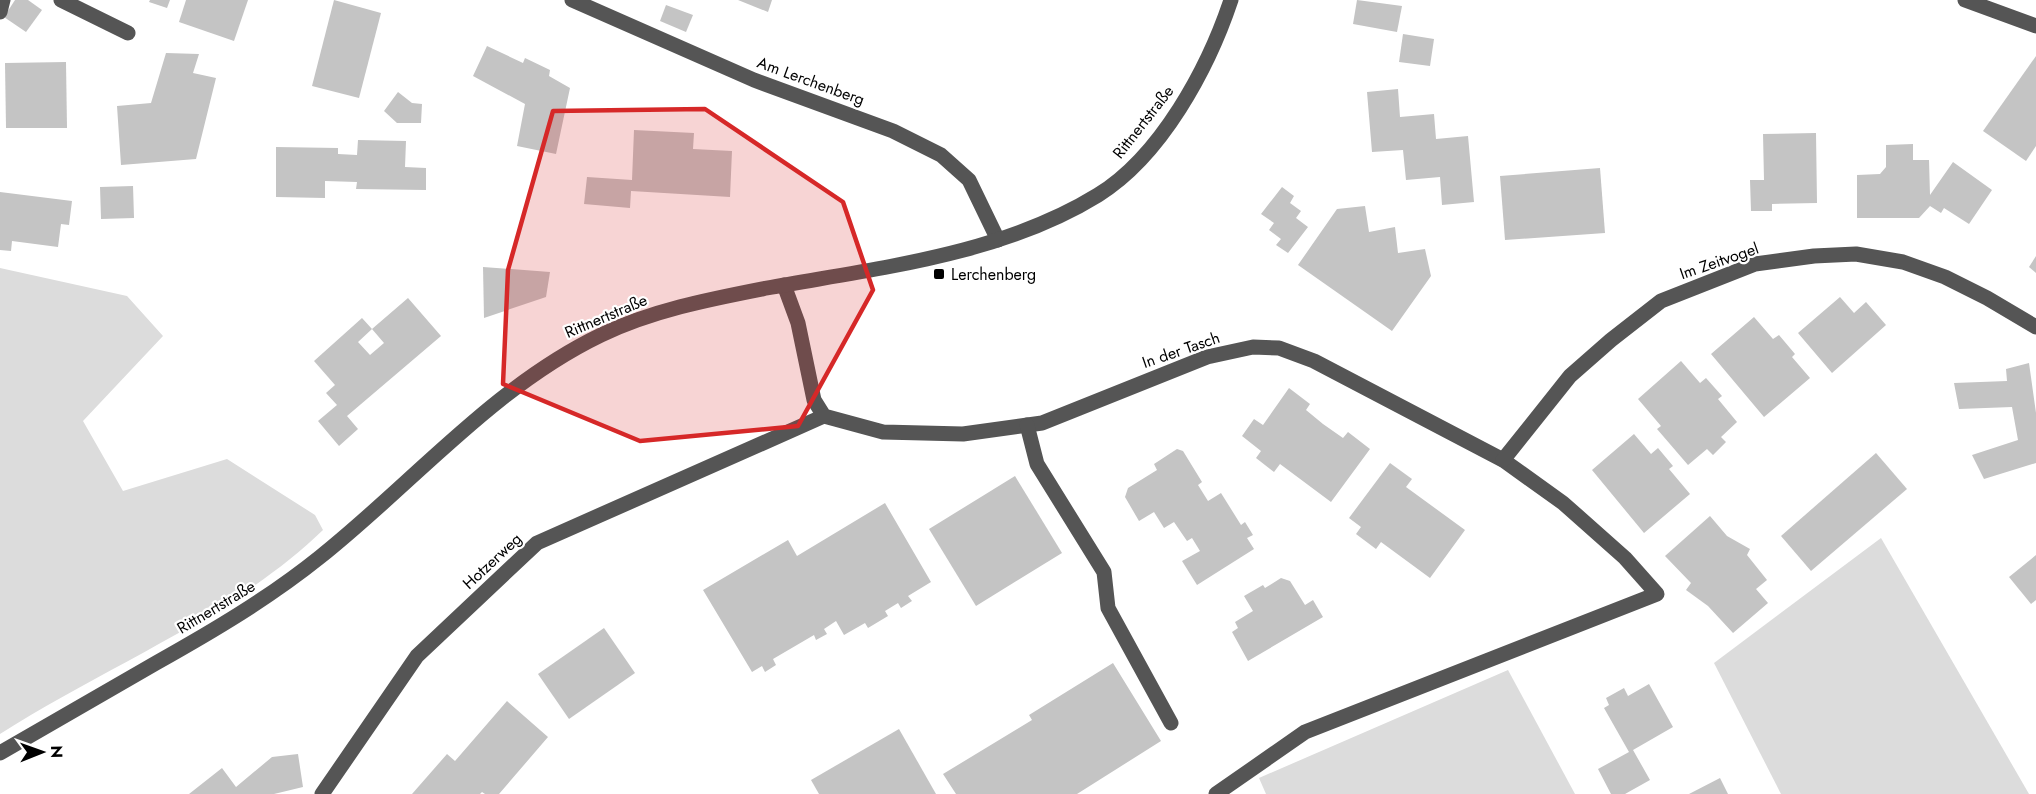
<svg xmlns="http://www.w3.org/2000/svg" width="2036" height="794" viewBox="0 0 2036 794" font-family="Jost,sans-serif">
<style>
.green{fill:#dcdcdc}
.building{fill:#c4c4c4}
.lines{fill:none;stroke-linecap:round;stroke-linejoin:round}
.minor{stroke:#555;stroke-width:15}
.marked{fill:#d62828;fill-opacity:0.2;stroke:#d62828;stroke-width:4.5;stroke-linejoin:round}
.poi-dot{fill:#000;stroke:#fff;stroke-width:2}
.labels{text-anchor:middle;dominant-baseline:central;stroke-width:4.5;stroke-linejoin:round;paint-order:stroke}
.street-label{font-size:16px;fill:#000;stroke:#fff}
.poi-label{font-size:16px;fill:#000;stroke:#fff;text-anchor:start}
</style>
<rect width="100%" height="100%" fill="#fff"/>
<!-- green -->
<g class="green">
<path d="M0,268L127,296L163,336L83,421L123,491L227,459L315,515L323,530C233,617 105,667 0,734Z"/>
<path d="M1881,538L2029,794H1781L1714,663Z"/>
<path d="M1508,670L1575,794H1266L1259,778Z"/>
</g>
<!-- building -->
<g class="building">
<path d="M15,0H28L42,10L26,32L4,17Z"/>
<path d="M150,0H170L167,8L149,2Z"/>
<path d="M186,0H248L234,41L179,22Z"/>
<path d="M334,0L381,13L359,98L312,86Z"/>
<path d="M738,0H772L768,12Z"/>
<path d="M1357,0L1402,6L1397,32L1353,24Z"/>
<path d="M666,5L693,15L686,32L660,21Z"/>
<path d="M1403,34L1434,39L1430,66L1399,62Z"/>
<path d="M487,46L523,63L525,58L550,70L549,76L570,88L556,154L517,146L525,104L473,76Z"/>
<path d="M166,53L199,54L193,73L216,78L196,159L121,165L117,106L151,103Z"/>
<path d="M2036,56V146L2026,161L1983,131Z"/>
<path d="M66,62L67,128H6L5,63Z"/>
<path d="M1398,89L1400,117L1434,114L1436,139L1468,136L1474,202L1442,205L1440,177L1406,180L1403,150L1372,152L1367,92Z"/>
<path d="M398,92L412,103L422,104L421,123H397L384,111Z"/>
<path d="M634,130L694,133L693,149L732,151L730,197L631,191L630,208L584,204L587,177L632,180Z"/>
<path d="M1816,133L1817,203L1772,204V211H1751L1750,180H1764L1763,134Z"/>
<path d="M358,140L406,141L405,167L426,168V190L356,189L357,182L325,181V198L276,197V147L338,148V154L357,155Z"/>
<path d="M1913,144V160H1929L1930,195L1953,162L1992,190L1969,224L1944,208L1941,213L1930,206L1919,218H1857V175L1880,174L1886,167V145Z"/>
<path d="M1600,168L1605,233L1505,240L1500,176Z"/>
<path d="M133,186L134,218L101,219L100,187Z"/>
<path d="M1282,187L1294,196L1290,203L1301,211L1296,218L1308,227L1288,253L1276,245L1281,239L1269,230L1274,223L1261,214Z"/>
<path d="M0,192L72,201L69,225L61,224L58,247L12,241L11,251L0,250Z"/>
<path d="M1365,206L1369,232L1395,227L1398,253L1425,249L1431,276L1392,331L1298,265L1337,209Z"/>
<path d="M2036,256V273L2029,267Z"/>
<path d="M483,267L550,272L546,297L484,318Z"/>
<path d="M1840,297L1854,313L1866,302L1886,325L1832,373L1798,333Z"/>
<path d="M408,298L441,336L347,416L358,429L339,446L318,421L337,405L326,393L335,385L314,361L362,318L372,329L358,342L370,355L384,343L372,329Z"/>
<path d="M1754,317L1773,339L1779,335L1795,354L1792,357L1810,378L1764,417L1711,354Z"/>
<path d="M1681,361L1700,383L1706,378L1722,396L1718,399L1737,422L1721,437L1726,442L1713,455L1707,449L1688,465L1657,429L1661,426L1638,399Z"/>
<path d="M2029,363L2036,413V463L1984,479L1972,455L2018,440L2012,407L1959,409L1954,383L2007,381L2006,369Z"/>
<path d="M1289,388L1310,404L1306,410L1323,424L1343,438L1348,432L1370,449L1331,502L1280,464L1274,472L1256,458L1261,451L1242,436L1254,419L1263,425Z"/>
<path d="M1634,434L1651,454L1658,448L1673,466L1669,469L1690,494L1644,533L1592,470Z"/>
<path d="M1177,449L1183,451L1202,482L1198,485L1208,501L1221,493L1241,525L1245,522L1253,535L1247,538L1254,549L1197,585L1182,561L1200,551L1192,538L1187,541L1174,522L1164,528L1154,512L1139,521L1125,497L1128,488L1157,470L1154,464Z"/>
<path d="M1876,453L1907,489L1811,571L1781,536Z"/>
<path d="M1390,463L1412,479L1406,487L1465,530L1430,578L1381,542L1376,549L1356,534L1361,527L1349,518Z"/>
<path d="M1015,476L1062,553L976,606L929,529Z"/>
<path d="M885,503L931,582L908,596L912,601L901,608L898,603L885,611L888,616L868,628L865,623L844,635L836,621L824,629L827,634L816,640L814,635L773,659L776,665L765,672L762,666L752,672L703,590L788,540L797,556Z"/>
<path d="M1710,516L1727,536L1750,549L1747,555L1767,580L1756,589L1768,603L1733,633L1708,606L1686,590L1691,583L1665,556Z"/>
<path d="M2036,555V600L2031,604L2009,577Z"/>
<path d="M1281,578L1290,581L1305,605L1313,600L1323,617L1248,661L1232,632L1238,628L1235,622L1253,611L1244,596L1263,585L1265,588Z"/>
<path d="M604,628L635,673L569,719L538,674Z"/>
<path d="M1113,663L1161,741L1077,794H956L943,774L1032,720L1029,715Z"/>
<path d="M1649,684L1673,727L1633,750L1650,780L1625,794H1611L1598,769L1629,752L1604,708L1609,705L1606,698L1624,688L1628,696Z"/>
<path d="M507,701L548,737L499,794H485L482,792L480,794H412L447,754L455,761Z"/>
<path d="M899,729L936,794H819L811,780Z"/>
<path d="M298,754L303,787L274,794H189L222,768L236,787L272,757Z"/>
<path d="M1720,778L1728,794H1689Z"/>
</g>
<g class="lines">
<!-- minor -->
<g class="minor">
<path d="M61,0L128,33"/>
<path d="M572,0L754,80L893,131L941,155L969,180L998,240"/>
<path d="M1965,0L2036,26"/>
<path d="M0,12L3,0"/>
<path d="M784,285L798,323L814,400L824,416L883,432L963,434L1042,423L1207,357L1253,347L1279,348L1314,361L1503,460L1563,503L1625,558L1657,594L1305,732L1216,794"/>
<path d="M1027,425L1037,464L1104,572L1108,608L1171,723"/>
<path d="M1503,460L1570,376L1611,340L1661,301L1755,264L1814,256L1856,254L1903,262L1945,277L1987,298L2036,327"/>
<path d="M0,753C52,723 104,693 156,663C213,631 269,598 320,557C413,483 493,387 601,335C653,310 711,299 767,288C877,268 1001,255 1098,195C1161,156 1208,69 1231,0"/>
<path d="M322,794L417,656L537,543L824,416"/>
</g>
</g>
<!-- marked area -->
<path class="marked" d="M705,109L843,202L873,290L798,426L640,441L503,384L508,270L553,111Z"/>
<!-- markers -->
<rect class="poi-dot" x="933" y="268" width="12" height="12" rx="3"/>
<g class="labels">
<!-- street labels -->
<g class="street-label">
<text transform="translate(811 81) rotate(20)">Am Lerchenberg</text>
<text transform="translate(1143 122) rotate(-52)">Rittnertstraße</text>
<text transform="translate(1719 261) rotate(-19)">Im Zeitvogel</text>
<text transform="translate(606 316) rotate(-23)">Rittnertstraße</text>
<text transform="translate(1181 350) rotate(-19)">In der Tasch</text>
<text transform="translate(492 561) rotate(-43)">Hotzerweg</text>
<text transform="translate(216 607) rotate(-31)">Rittnertstraße</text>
</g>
<!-- poi labels -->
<g class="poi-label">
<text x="951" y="274">Lerchenberg</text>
</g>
</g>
<!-- north arrow -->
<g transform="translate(42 752) rotate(89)" stroke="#ffffff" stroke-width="4.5" paint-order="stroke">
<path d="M0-4.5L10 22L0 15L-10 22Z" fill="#000000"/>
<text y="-9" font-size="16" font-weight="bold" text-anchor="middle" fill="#000000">N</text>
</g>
</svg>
